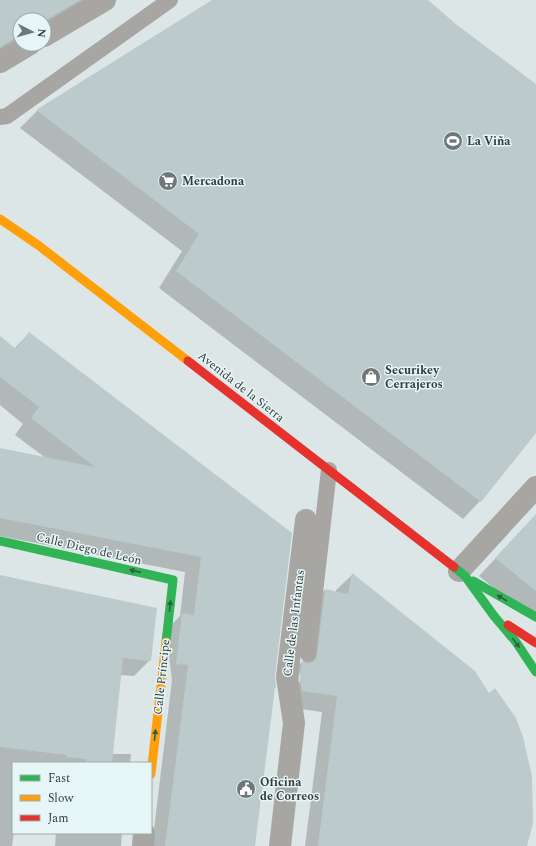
<svg xmlns="http://www.w3.org/2000/svg" width="536" height="846" viewBox="0 0 536 846" font-family="Spectral,serif">
<style>
.shadow{fill:#0003;fill-rule:evenodd}
.building{fill:#bccacc}
.lines{fill:none;stroke-linecap:round;stroke-linejoin:round}
.lane{stroke:#a7a6a3;stroke-width:16}
.street{stroke:#a7a6a3;stroke-width:22}
.fast{stroke:#30b455;stroke-width:9}
.slow{stroke:#ff9f0a;stroke-width:9}
.jam{stroke:#e5322d;stroke-width:9}
.oneway{fill:#345f44}
.labels{text-anchor:middle;dominant-baseline:central;stroke-width:3;stroke-linejoin:round;paint-order:stroke}
.poi-label{font-size:12px;font-weight:bold;fill:#353b3c;stroke:#e6f6f7;text-anchor:start}
.street-label{font-size:12px;fill:#353b3c;stroke:#e6f6f7}
</style>
<rect width="100%" height="100%" fill="#dde6e6"/>
<!-- shadow -->
<g class="shadow">
<path d="M0,0H96L44,28V20H20V43L0,53Z"/>
<path d="M214,0H426L456,25L536,86V431L480,501L463,519L159,288L182,251L20,128L37,111Z"/>
<path d="M29,333L291,534L254,846H152L172,680L166,630L180,616L185,572L0,536V449L47,459L15,435L23,424L0,405V338L14,349Z"/>
<path d="M536,515V622L479,576Z"/>
<path d="M352,575L474,672L526,846H305L322,712L286,707V678L302,662L303,663L309,606L325,590L336,593V590ZM301,673L300,682H298L299,675Z"/>
<path d="M0,576L150,660L134,676L120,675L112,754H131L130,763H13L14,833L12,846H0Z"/>
<path d="M56,833H122L121,846H55Z"/>
</g>
<!-- building -->
<g class="building">
<path d="M0,0H80L44,21V20H20V35L0,47Z"/>
<path d="M212,0H428L457,25L536,84V433L481,502L176,271L199,234L36,110Z"/>
<path d="M29,332L292,533L275,676L276,688H275L255,846H165L188,665L176,664L182,613L194,615L201,557L0,518V448L95,467L31,418L39,407L0,377V336L16,349Z"/>
<path d="M536,514V591L495,558Z"/>
<path d="M352,573L475,671L489,693L495,688L516,718L523,737L532,776L533,823L527,846H318L337,696L302,691L300,677L302,661L307,663H311L315,660L317,655L325,589L348,594Z"/>
<path d="M0,575L157,608L151,661L123,658L112,763H86V759L67,757V755L0,747Z"/>
</g>
<g class="lines">
<!-- lane -->
<g class="lane">
<path d="M0,117L7,116L170,0"/>
<path d="M308,654L329,470"/>
</g>
<!-- street -->
<g class="street">
<path d="M44,36L105,0"/>
<path d="M0,62L30,44"/>
<path d="M459,571L536,487"/>
<path d="M143,846L144,833"/>
<path d="M280,846L294,723L287,677L306,520"/>
</g>
<!-- fast -->
<g class="fast">
<path d="M0,541L173,580L166,642"/>
<path d="M454,567L465,576L494,616L516,642L536,672"/>
<path d="M473,581L536,617"/>
</g>
<!-- slow -->
<g class="slow">
<path d="M0,219L38,245L188,361"/>
<path d="M151,774L166,642"/>
</g>
<!-- jam -->
<g class="jam">
<path d="M188,361L454,567"/>
<path d="M508,625L536,643"/>
</g>
</g>
<!-- one-way arrows -->
<defs><path id="oneway-solid" d="M-6-.8H1V-3.2L6.5 0L1 3.2V.8H-6Z"/></defs>
<g class="oneway">
<use href="#oneway-solid" transform="translate(135 571) rotate(-167)"/>
<use href="#oneway-solid" transform="translate(502 598) rotate(-150)"/>
<use href="#oneway-solid" transform="translate(170 606) rotate(-84)"/>
<use href="#oneway-solid" transform="translate(516 643) rotate(54)"/>
<use href="#oneway-solid" transform="translate(155 735) rotate(-84)"/>
</g>
<!-- icons -->
<defs>
<symbol id="stadium-disc" viewBox="-11 -11 22 22"><circle r="9.5" fill="#707778" stroke="#e6f6f7"/><path d="M0-5a6.5 5 0 1 0 0 10a6.5 5 0 1 0 0-10ZM-3.5-1.8h7v3.6h-7Z" fill="#fff"/></symbol>
<symbol id="supermarket-disc" viewBox="-11 -11 22 22"><circle r="9.5" fill="#707778" stroke="#e6f6f7"/><path d="M-6-5.5h2.5l.6 2H6L4.5 2H-2.5L-4.4-4H-6ZM-1.5 3.2a1.3 1.3 0 1 0 .1 0ZM3 3.2a1.3 1.3 0 1 0 .1 0Z" fill="#fff"/></symbol>
<symbol id="shop-disc" viewBox="-11 -11 22 22"><circle r="9.5" fill="#707778" stroke="#e6f6f7"/><path d="M-5-2.5h2.3a2.7 3.5 0 0 1 5.4 0H5L5.5 6h-11ZM-1.5-2.5h3a1.5 2.3 0 0 0-3 0Z" fill="#fff"/></symbol>
<symbol id="civic-disc" viewBox="-11 -11 22 22"><circle r="9.5" fill="#707778" stroke="#e6f6f7"/><path d="M-.6-6.5H3V-4.5H.6V-3L4-1V1h2V6H-6V1h2V-1L-.6-3ZM-1.2 2.5V6h2.4V2.5Z" fill="#fff"/></symbol>
</defs>
<g fill-rule="evenodd">
<use href="#stadium-disc" x="442" y="130" width="22" height="22"/>
<use href="#supermarket-disc" x="157" y="170" width="22" height="22"/>
<use href="#shop-disc" x="360" y="366" width="22" height="22"/>
<use href="#civic-disc" x="235" y="778" width="22" height="22"/>
</g>
<g class="labels">
<!-- poi labels -->
<g class="poi-label">
<text x="467" y="141">La Viña</text>
<text x="182" y="181">Mercadona</text>
<text x="385" y="370">Securikey<tspan x="385" dy="14">Cerrajeros</tspan></text>
<text x="260" y="782">Oficina<tspan x="260" dy="14">de Correos</tspan></text>
</g>
<!-- street labels -->
<g class="street-label">
<text transform="translate(241 387) rotate(38)">Avenida de la Sierra</text>
<text transform="translate(89 549) rotate(13)">Calle Diego de León</text>
<text transform="translate(294 623) rotate(-83)">Calle de las Infantas</text>
<text transform="translate(162 677) rotate(-84)">Calle Príncipe</text>
</g>
</g>
<!-- legend -->
<rect x="12" y="762" width="140" height="72" fill="#e6f6f7" stroke="#9fabac"/>
<rect x="20" y="775" width="20" height="6" fill="#30b455" stroke="#9fabac"/>
<text x="48" y="782" font-size="12" fill="#353b3c">Fast</text>
<rect x="20" y="795" width="20" height="6" fill="#ff9f0a" stroke="#9fabac"/>
<text x="48" y="802" font-size="12" fill="#353b3c">Slow</text>
<rect x="20" y="815" width="20" height="6" fill="#e5322d" stroke="#9fabac"/>
<text x="48" y="822" font-size="12" fill="#353b3c">Jam</text>
<!-- north arrow -->
<g transform="translate(32 32) rotate(96)"><circle r="19" fill="#e6f6f7" stroke="#9fabac"/>
<path d="M0-3L7 15L0 10L-7 15Z" fill="#707778"/>
<text y="-6" font-size="11" font-weight="bold" text-anchor="middle" fill="#353b3c">N</text>
</g>
</svg>
